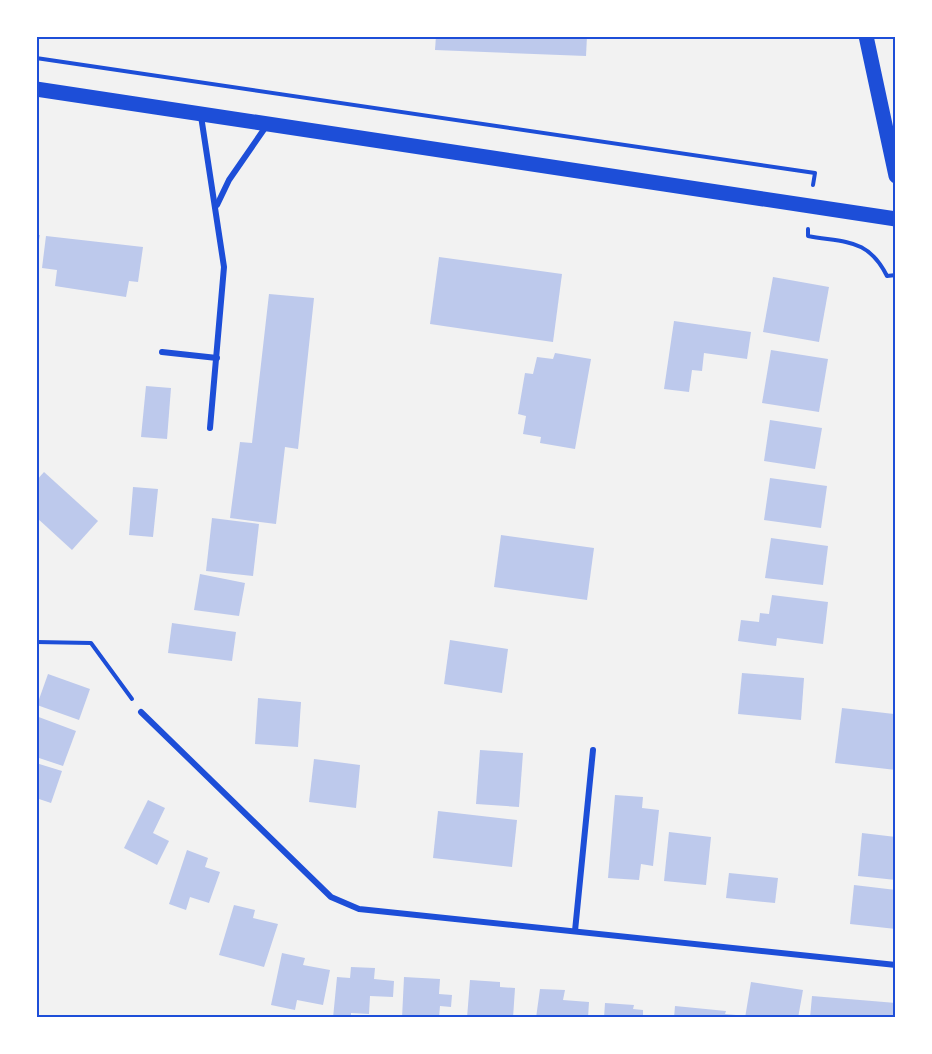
<svg xmlns="http://www.w3.org/2000/svg" width="932" height="1054" viewBox="0 0 932 1054" font-family="'Crimson Pro',serif">
<style>
.building{fill:#bdc9ec}
.lines{fill:none;stroke-linecap:round;stroke-linejoin:round}
.path{stroke:#1d4ed8;stroke-width:4}
.minor{stroke:#1d4ed8;stroke-width:6}
.primary{stroke:#1d4ed8;stroke-width:15}
.neatline{fill:none;stroke:#1d4ed8;stroke-width:2}
</style>
<rect width="100%" height="100%" fill="#f2f2f2"/>
<!-- building -->
<g class="building">
<path d="M436,36H587L586,56L435,50Z"/>
<path d="M36,235H40L37,250H36Z"/>
<path d="M46,236L143,247L138,282L129,281L126,297L55,286L57,270L42,268Z"/>
<path d="M439,257L562,274L553,342L430,324Z"/>
<path d="M773,277L829,287L819,342L763,332Z"/>
<path d="M269,294L314,298L298,449L285,447L276,524L230,518L240,442L252,443Z"/>
<path d="M674,321L751,332L747,359L704,353L702,371L692,370L689,392L664,389Z"/>
<path d="M771,350L828,359L819,412L762,403Z"/>
<path d="M555,353L591,359L575,449L540,443L541,437L523,434L526,416L518,414L525,373L533,374L537,357L553,359Z"/>
<path d="M146,386L171,388L167,439L141,437Z"/>
<path d="M770,420L822,428L815,469L764,461Z"/>
<path d="M44,472L98,521L72,550L36,517V481Z"/>
<path d="M770,478L827,486L821,528L764,520Z"/>
<path d="M133,487L158,489L153,537L129,535Z"/>
<path d="M212,518L259,524L253,576L206,571Z"/>
<path d="M501,535L594,548L587,600L494,587Z"/>
<path d="M771,538L828,546L823,585L765,578Z"/>
<path d="M200,574L245,583L239,616L194,610Z"/>
<path d="M772,595L828,602L823,644L777,638L776,646L738,641L741,620L759,622L760,613L769,614Z"/>
<path d="M172,623L236,632L232,661L168,653Z"/>
<path d="M450,640L508,649L502,693L444,684Z"/>
<path d="M742,673L804,678L801,720L738,714Z"/>
<path d="M48,674L90,689L79,720L37,705Z"/>
<path d="M258,698L301,702L298,747L255,744Z"/>
<path d="M842,708L894,714L896,770L835,763Z"/>
<path d="M36,716L76,731L63,766L36,757Z"/>
<path d="M480,750L523,753L519,807L476,804Z"/>
<path d="M314,759L360,765L356,808L309,802Z"/>
<path d="M36,763L62,771L51,803L36,798Z"/>
<path d="M615,795L643,797L642,808L659,810L653,866L641,864L639,880L608,878Z"/>
<path d="M148,800L165,808L153,833L169,841L157,865L124,848Z"/>
<path d="M438,811L517,820L512,867L433,858Z"/>
<path d="M669,832L711,837L706,885L664,881Z"/>
<path d="M862,833L896,837V880L858,876Z"/>
<path d="M187,850L208,858L205,867L220,872L209,903L190,897L186,910L169,904Z"/>
<path d="M729,873L778,878L775,903L726,898Z"/>
<path d="M854,885L896,890V929L850,924Z"/>
<path d="M234,905L255,910L253,918L278,924L264,967L219,955Z"/>
<path d="M282,953L305,958L303,965L330,970L323,1005L297,1000L295,1010L271,1005Z"/>
<path d="M351,967L375,968L374,979L394,981L393,997L370,996L369,1014L351,1013V1018H333L337,977L350,978Z"/>
<path d="M404,977L440,979L439,994L452,995L451,1007L440,1006L439,1018H402Z"/>
<path d="M470,980L500,982V987L515,988L513,1018H467Z"/>
<path d="M751,982L803,990L798,1018H745Z"/>
<path d="M540,989L565,990L563,1000L589,1002L588,1018H536Z"/>
<path d="M812,996L896,1003V1018H810Z"/>
<path d="M605,1003L634,1005L633,1009L643,1010V1018H604Z"/>
<path d="M675,1006L726,1011L725,1014L736,1015V1018H674Z"/>
</g>
<g class="lines">
<!-- path -->
<g class="path">
<path d="M36,58L815,173L813,185"/>
<path d="M808,229V236C846,243 868,238 887,276L896,275"/>
<path d="M36,642L91,643L132,699"/>
</g>
<!-- minor -->
<g class="minor">
<path d="M201,116L224,267L210,428"/>
<path d="M217,205L229,180L267,125"/>
<path d="M162,352L217,358"/>
<path d="M141,712L331,897L359,909L896,965"/>
<path d="M575,931L593,750"/>
</g>
<!-- primary -->
<g class="primary">
<path d="M866,36L896,176"/>
<path d="M36,89L896,219"/>
</g>
</g>
<!-- border -->
<rect width="932" height="1054" fill="none" stroke="#ffffff" stroke-width="75"/>
<rect x="38" y="38" width="856" height="978" class="neatline"/>
</svg>
